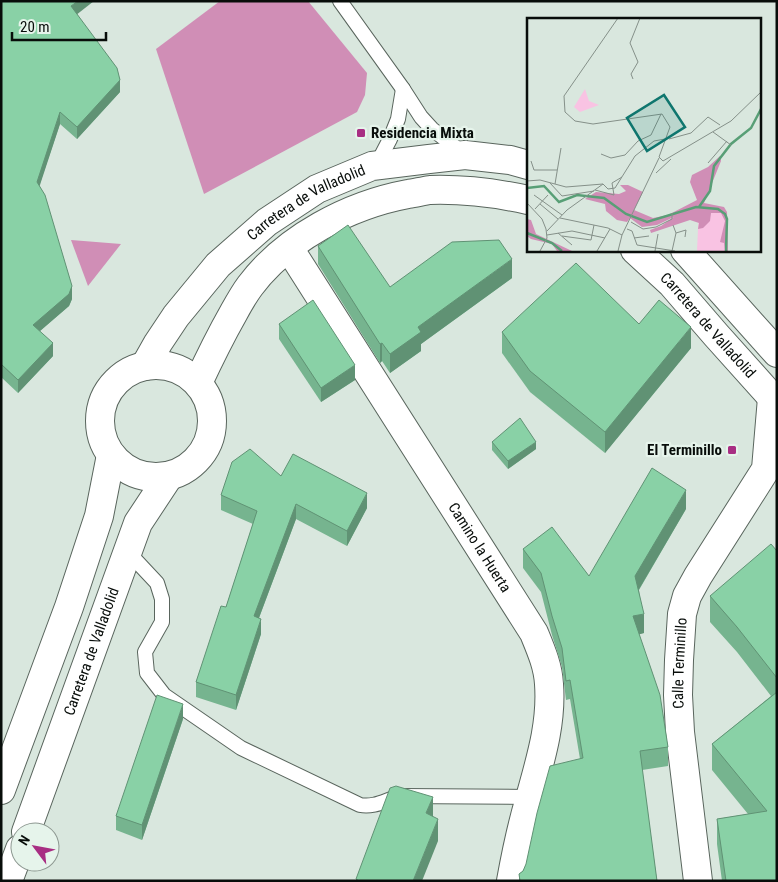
<svg xmlns="http://www.w3.org/2000/svg" width="778" height="882" viewBox="0 0 778 882" font-family="'Roboto Condensed',sans-serif">
<style>
.forest{fill:#d08eb6}
.lines{fill:none;stroke-linecap:round;stroke-linejoin:round}
.service-casing{stroke:#59655d;stroke-width:16}
.minor-casing{stroke:#59655d;stroke-width:30}
.trunk-casing{stroke:#59655d;stroke-width:30}
.service{stroke:#fff;stroke-width:14}
.minor{stroke:#fff;stroke-width:28}
.trunk{stroke:#fff;stroke-width:28}
.wall{fill:#76b48f}
.shaded-wall{fill:#609274}
.building{fill:#89d1a6;stroke:#609274}
.poi-dot{fill:#a82e83;stroke:#e6f4eb;stroke-width:2}
.labels{text-anchor:middle;dominant-baseline:central;stroke-width:4.5;stroke-linejoin:round;paint-order:stroke}
.poi-label{font-size:15px;font-weight:bold;fill:#080d0a;stroke:#e6f4eb;text-anchor:start}
.street-label{font-size:15px;fill:#080d0a;stroke:#e6f4eb}
.inset-river{fill:none;stroke:#589f76;stroke-width:2.5}
.inset-road{fill:none;stroke:#859089;stroke-width:1}
.view{fill:#0f766e;fill-opacity:0.15;stroke:#0f766e;stroke-width:2.5}
.inset-edge{fill:none;stroke:#080d0a;stroke-width:2.5}
</style>
<rect width="100%" height="100%" fill="#d9e7de"/>
<!-- forest -->
<g class="forest">
<path d="M220,1H308L367,73L365,95L357,112L204,194L156,49Z"/>
<path d="M71,240L121,244L88,286Z"/>
</g>
<g class="lines">
<defs>
<g id="service">
<path d="M340,1L403,89L421,117L432,129L463,153"/>
<path d="M376,166L390,139L398,119L403,89"/>
<path d="M128,552L157,583L162,599V622L145,652L147,673L164,695L241,748L360,805C375,808 387,799 401,796L530,797"/>
</g>
<g id="minor">
<path id="s1" d="M289,248L534,633C541,650 548,666 549,684C552,724 540,761 530,798C522,825 516,853 511,881"/>
<path id="s2" d="M698,881L680,732L678,695L679,660L682,614L687,596L698,576L766,469L772,398"/>
</g>
<g id="trunk">
<path id="s3" d="M635,250L672,284L716,335L777,403"/>
<path d="M685,250L777,353"/>
<circle cx="156" cy="421" r="56"/>
<path id="s4" d="M145,366L158,343L176,316L218,265L267,222L317,189L372,166L429,159L465,155L510,160L528,165"/>
<path d="M198,383C209,359 221,335 234,312C239,303 244,294 250,286C286,238 349,205 408,194C415,193 423,191 430,190C463,189 496,193 528,200"/>
<path d="M1,790L69,607L99,516L111,455"/>
<path id="s5" d="M26,832L138,523L169,476"/>
<path d="M8,881L20,849"/>
</g>
</defs>
<!-- service casing -->
<use href="#service" class="service-casing"/>
<!-- minor casing -->
<use href="#minor" class="minor-casing"/>
<!-- trunk casing -->
<use href="#trunk" class="trunk-casing"/>
<!-- service -->
<use href="#service" class="service"/>
<!-- minor -->
<use href="#minor" class="minor"/>
<!-- trunk -->
<use href="#trunk" class="trunk"/>
</g>
<!-- wall -->
<g class="wall">
<path d="M1,1L77,14L120,92L77,139L60,124L39,186L72,299L69,306L40,331L53,356L18,393L1,377Z"/>
<path d="M318,246L390,287L512,278L421,344V351L390,373L382,361L380,363L318,264Z"/>
<path d="M279,324L355,380L321,402L279,339Z"/>
<path d="M639,324L691,348L605,453L530,392L502,353V332Z"/>
<path d="M492,442L536,449L508,469L492,450Z"/>
<path d="M281,476L367,508L347,546L296,519L259,618L261,634L236,710L196,697V682L226,607L253,524L221,510V495Z"/>
<path d="M686,509L639,590L644,633L639,634L668,747V766L642,770L657,881H519V874L523,871L580,759L570,699L566,700L562,667L552,635L541,592L523,568V549L589,576Z"/>
<path d="M777,551V881H722L717,844V819L748,814L712,770V744L771,696L737,652L710,622V596Z"/>
<path d="M183,719L142,840L116,830V816Z"/>
</g>
<!-- shaded-wall -->
<g class="shaded-wall">
<path d="M78,1H94L71,19V6Z"/>
<path d="M120,80V92L77,139V127Z"/>
<path d="M60,112V124L37,194V182Z"/>
<path d="M512,259V278L421,344V351L390,373V354L418,327Z"/>
<path d="M72,286V299L69,306L33,337V325Z"/>
<path d="M691,327V348L605,453V432Z"/>
<path d="M53,343V356L18,393V380Z"/>
<path d="M382,343V361L380,363V344Z"/>
<path d="M355,365V380L321,402V388Z"/>
<path d="M536,442V449L508,469V461Z"/>
<path d="M686,490V509L635,596V576Z"/>
<path d="M367,493V508L347,546V531Z"/>
<path d="M296,504V519L254,631V616Z"/>
<path d="M644,614V633L633,636V616Z"/>
<path d="M261,619V634L236,710V695Z"/>
<path d="M183,704V719L142,840V825Z"/>
<path d="M433,797V818L426,813Z"/>
<path d="M438,819V841L422,881H413Z"/>
</g>
<!-- building -->
<g class="building">
<path d="M1,1H78L71,6L117,68L120,80L77,127L60,112L37,182L45,195L72,286L69,294L33,325L53,343L18,380L1,364Z"/>
<path d="M348,225L390,287L452,242L499,240L512,259L418,327L421,332L390,354L382,343L380,344L318,246Z"/>
<path d="M576,263L639,324L659,300L691,327L605,432L530,371L502,332Z"/>
<path d="M313,300L355,365L321,388L279,324Z"/>
<path d="M520,418L536,442L508,461L492,442Z"/>
<path d="M250,449L281,476L293,454L367,493L347,531L296,504L254,616L261,619L236,695L196,682L221,606L226,607L257,511L221,495L232,462Z"/>
<path d="M652,468L686,490L635,576L644,614L633,616L660,695L668,747L640,751L657,881H520L519,874L523,871L526,864L537,813L550,766L583,758L570,680L566,681L562,648L552,616L541,573L523,549L552,527L589,576Z"/>
<path d="M771,544L777,551V678L737,627L710,596Z"/>
<path d="M777,692V881H726L717,819L767,811L712,744Z"/>
<path d="M157,695L183,704L142,825L116,816Z"/>
<path d="M396,786L433,797L426,813L438,819L413,881H359L356,879L390,788Z"/>
</g>
<!-- markers -->
<g class="poi-dot">
<rect x="356" y="128" width="10" height="10" rx="2.5"/>
<rect x="727" y="445" width="10" height="10" rx="2.5"/>
</g>
<g class="labels">
<!-- poi labels -->
<g class="poi-label">
<text x="371" y="133">Residencia Mixta</text>
<text x="722" y="450" text-anchor="end">El Terminillo</text>
</g>
<!-- street labels -->
<g class="street-label">
<text stroke="none"><textPath href="#s4" startOffset="234">Carretera de Valladolid</textPath></text>
<text stroke="none"><textPath href="#s3" startOffset="105">Carretera de Valladolid</textPath></text>
<text stroke="none"><textPath href="#s1" startOffset="355">Camino la Huerta</textPath></text>
<text stroke="none"><textPath href="#s5" startOffset="192">Carretera de Valladolid</textPath></text>
<text stroke="none"><textPath href="#s2" startOffset="219">Calle Terminillo</textPath></text>
</g>
</g>
<!-- overview -->
<g transform="translate(527 18)">
<rect width="234" height="234" fill="#d9e7de"/>
<path d="M58,71L62,83L72,87L53,94L47,89ZM172,189L198,196L199,233H170Z" fill="#f9c3e3"/>
<path d="M193,138L194,143L177,185L197,189L200,194L201,233H198L197,225L193,224L198,203L194,195H184L183,203L176,210L171,211L172,205L163,202L124,215L123,212L134,208L147,199L130,207L115,209L103,200L100,204L90,202L79,193L78,186L58,181L69,174L92,176L99,173L93,167H101L116,174L107,192L126,200L141,197L170,182L163,164L165,157L181,149ZM0,201L4,202L9,216L45,233H30L25,226L4,221L0,218Z" fill="#d08eb6"/>
<path class="inset-river" d="M0,170L17,168L32,184L50,177L77,180L99,196L120,204L169,189L191,191L198,196L200,201L199,233M172,189L183,173L187,148L204,126L224,110L234,91M0,215L25,225L35,233"/>
<path class="inset-road" d="M91,0L37,78L38,94L48,103L66,106L135,96L143,109L132,139L136,143L204,103L234,74M106,61L104,56L111,44L103,25L113,0M186,114L204,127M142,121L164,115L181,99L193,107M74,136L84,140L98,137L111,123L124,117L134,96M4,143L7,152H30M181,145L200,123M129,155L144,141M0,163L13,162L39,169L76,166M23,165L35,178L67,173M28,166L34,130M76,166L81,171L88,170L108,138L127,123L138,121M68,172L87,177L85,165L95,159M7,177L35,197M0,185L15,201L19,211L20,220L13,233M13,186L31,201M8,191L21,177M33,200L81,210L95,217M104,204L116,211L129,209L145,201V195M100,211L105,213L110,227L148,233M20,213L40,192L76,166M31,215L45,227M149,215L159,212L158,219M20,217L45,213L78,220M35,218L64,222M107,220L122,218M64,222L67,207M70,233L83,211M91,233L95,217L132,140M128,233L131,216M145,233L149,215L146,207"/>
<path class="view" d="M137,77L158,109L120,133L100,100Z"/>
<rect width="234" height="234" class="inset-edge"/>
</g>
<!-- border -->
<rect width="778" height="882" fill="none" stroke="#080d0a" stroke-width="5"/>
<!-- north arrow -->
<g transform="translate(35 847) rotate(302)"><circle r="24" fill="#e6f4eb" stroke="#8d9891"/>
<path d="M0-4L9 19L0 12L-9 19Z" fill="#a82e83"/>
<text y="-8" font-size="14" font-weight="bold" text-anchor="middle" fill="#080d0a">N</text>
</g>
<!-- scale -->
<path d="M12 32v8h94v-8" fill="none" stroke="#080d0a" stroke-width="2.5"/>
<text x="20" y="32" font-size="15" fill="#080d0a" stroke="#e6f4eb" stroke-width="4" paint-order="stroke">20 m</text>
</svg>
